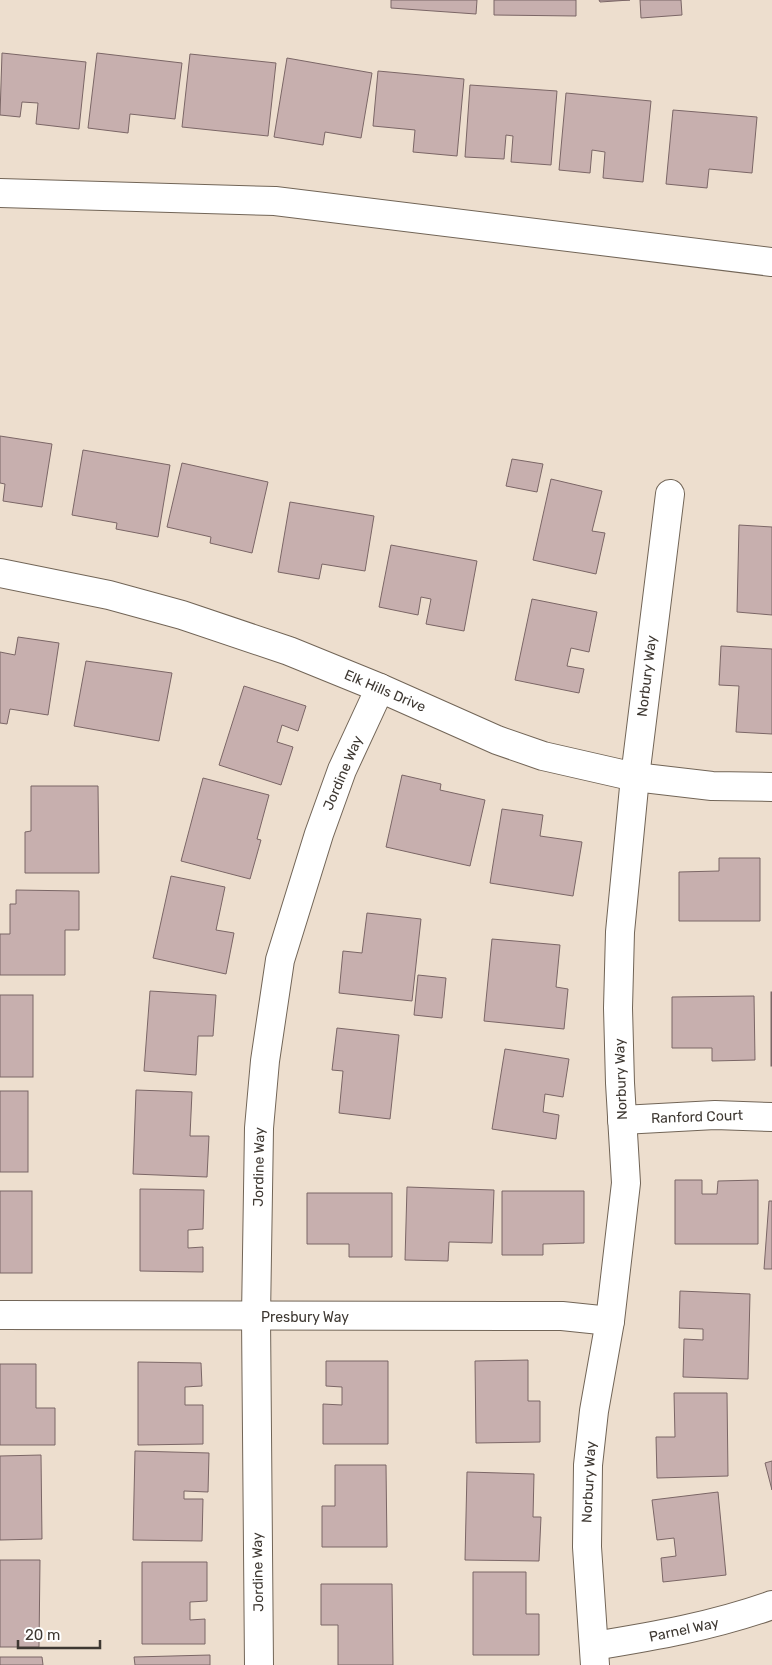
<svg xmlns="http://www.w3.org/2000/svg" width="772" height="1665" viewBox="0 0 772 1665" font-family="Rubik,sans-serif">
<style>
.building{fill:#c7afae;stroke:#7b6666}
.lines{fill:none;stroke-linecap:round;stroke-linejoin:round}
.minor-casing{stroke:#726557;stroke-width:30}
.minor{stroke:#fff;stroke-width:28}
.labels{text-anchor:middle;dominant-baseline:central;stroke-width:4.5;stroke-linejoin:round;paint-order:stroke}
.street-label{font-size:14px;fill:#3e3832;stroke:#fff}
</style>
<rect width="100%" height="100%" fill="#eddece"/>
<!-- building -->
<g class="building">
<path d="M391,0H477L476,14L391,8Z"/>
<path d="M494,0H576V16L494,15Z"/>
<path d="M599,0H630L600,2Z"/>
<path d="M640,0H681L682,15L641,18Z"/>
<path d="M2,53L86,62L79,129L36,124L38,103L22,102L20,117L0,115Z"/>
<path d="M97,53L182,63L175,119L130,114L128,133L88,128Z"/>
<path d="M190,54L276,63L268,136L182,127Z"/>
<path d="M287,58L372,73L361,138L325,132L323,145L274,137Z"/>
<path d="M378,71L464,79L457,156L413,152L415,130L373,126Z"/>
<path d="M470,85L557,91L551,165L511,162L513,136L506,135L504,159L465,157Z"/>
<path d="M566,93L651,101L643,182L603,178L605,152L592,150L590,173L559,170Z"/>
<path d="M673,110L757,117L752,173L709,169L707,188L666,184Z"/>
<path d="M0,436L52,444L42,507L3,501L5,484L0,483Z"/>
<path d="M83,450L170,465L158,537L116,529L117,523L72,515Z"/>
<path d="M512,459L543,464L537,492L506,486Z"/>
<path d="M182,463L268,482L252,553L210,543L211,537L167,527Z"/>
<path d="M551,479L602,491L592,531L605,533L596,574L533,560Z"/>
<path d="M290,502L374,516L365,571L322,564L319,579L278,572Z"/>
<path d="M739,525L772,527V615L737,612Z"/>
<path d="M391,545L477,561L464,631L426,624L431,599L421,597L418,615L379,607Z"/>
<path d="M532,599L597,612L589,652L571,648L567,666L584,669L579,693L515,680Z"/>
<path d="M18,637L59,643L48,715L10,709L7,724L0,723V652L15,655Z"/>
<path d="M721,646L772,649V734L736,732L739,686L719,685Z"/>
<path d="M86,661L172,673L159,741L74,726Z"/>
<path d="M244,686L306,706L298,731L282,725L277,742L293,747L281,785L219,765Z"/>
<path d="M402,775L441,784L440,790L485,800L470,866L386,847Z"/>
<path d="M203,778L269,795L257,839L261,840L250,879L181,861Z"/>
<path d="M31,786H98L99,873H25V832L31,831Z"/>
<path d="M502,809L543,815L540,836L582,842L573,896L490,883Z"/>
<path d="M719,858H760V921H679V872L719,871Z"/>
<path d="M171,876L225,887L216,930L234,933L226,974L153,958Z"/>
<path d="M16,890L79,891V930H65V975H0V934H10V904H16Z"/>
<path d="M367,913L421,919L412,1001L339,993L343,951L362,953Z"/>
<path d="M492,939L560,945L556,987L568,989L564,1029L484,1021Z"/>
<path d="M418,975L446,978L442,1018L414,1015Z"/>
<path d="M150,991L216,995L213,1036H198L196,1075L144,1071Z"/>
<rect x="771" y="992" width="1" height="74"/>
<rect x="0" y="995" width="33" height="82"/>
<path d="M754,996L755,1060L712,1061V1048H672V997Z"/>
<path d="M337,1028L399,1035L390,1119L339,1113L343,1071L332,1070Z"/>
<path d="M505,1049L569,1059L563,1097L545,1094L543,1112L559,1115L556,1139L492,1129Z"/>
<path d="M136,1090L192,1092L190,1136H209L207,1177L133,1174Z"/>
<rect x="0" y="1091" width="28" height="81"/>
<path d="M675,1180H702V1194H717L718,1181L758,1180V1244H675Z"/>
<path d="M407,1187L494,1190L492,1243L449,1242L448,1261L405,1260Z"/>
<path d="M140,1189L204,1190L203,1229L188,1230V1248L203,1247V1272L140,1271Z"/>
<rect x="0" y="1191" width="32" height="82"/>
<path d="M502,1191H584V1243L543,1244V1255H502Z"/>
<path d="M307,1193H392V1257H349V1244H307Z"/>
<path d="M769,1201H772V1269H764Z"/>
<path d="M680,1291L750,1294L748,1379L683,1377L684,1339L703,1340V1329L679,1328Z"/>
<path d="M528,1360V1401H540V1442L476,1443L475,1361Z"/>
<path d="M326,1361H388V1444H323V1404L342,1405V1387L326,1386Z"/>
<path d="M138,1362L201,1363L202,1386L185,1387V1405H203V1444L138,1445Z"/>
<path d="M0,1364H36V1408H55V1445H0Z"/>
<path d="M674,1393H727L728,1476L657,1478L656,1437H675Z"/>
<path d="M135,1451L209,1453L208,1492L184,1491V1499H203L202,1541L133,1540Z"/>
<path d="M41,1455L42,1539L0,1540V1456Z"/>
<path d="M772,1461V1490L765,1463Z"/>
<path d="M335,1465H386L387,1547H322V1506H335Z"/>
<path d="M467,1472L534,1474L533,1517H541L539,1561L465,1560Z"/>
<path d="M718,1492L726,1575L663,1582L661,1558L676,1556L674,1538L657,1540L652,1500Z"/>
<path d="M0,1560H40L39,1647H0Z"/>
<path d="M142,1562H207V1601L190,1602V1620L205,1619V1644H142Z"/>
<path d="M473,1572H526V1614H539V1655H473Z"/>
<path d="M321,1584H392L393,1665H338V1625H321Z"/>
<path d="M210,1655V1665H135L134,1657Z"/>
<path d="M0,1657H42L43,1665H0Z"/>
</g>
<g class="lines">
<defs>
<g id="minor">
<path d="M0,193L275,201L772,262"/>
<path d="M0,573L109,595L182,615L289,651L380,688L497,740L543,756L635,777L712,786L772,787"/>
<path d="M622,1120L715,1115L772,1117"/>
<path d="M0,1315L562,1316L610,1321"/>
<path d="M594,1646C655,1636 713,1626 772,1605"/>
<path d="M259,1665L256,1317L259,1128L265,1061L280,960L319,834L342,770L380,688"/>
<path d="M595,1665L587,1547L588,1465L594,1411L610,1321L626,1183L620,1083L618,1008L620,932L635,777L670,494"/>
</g>
</defs>
<!-- minor casing -->
<use href="#minor" class="minor-casing"/>
<!-- minor -->
<use href="#minor" class="minor"/>
</g>
<g class="labels">
<!-- street labels -->
<g class="street-label">
<text transform="translate(647 676) rotate(-83)">Norbury Way</text>
<text transform="translate(385 691) rotate(23)">Elk Hills Drive</text>
<text transform="translate(343 773) rotate(-67)">Jordine Way</text>
<text transform="translate(621 1079) rotate(-92)">Norbury Way</text>
<text transform="translate(697 1117) rotate(-2)">Ranford Court</text>
<text transform="translate(259 1167) rotate(-89)">Jordine Way</text>
<text x="305" y="1317">Presbury Way</text>
<text transform="translate(589 1482) rotate(-87)">Norbury Way</text>
<text transform="translate(258 1572) rotate(-91)">Jordine Way</text>
<text transform="translate(684 1630) rotate(-12)">Parnel Way</text>
</g>
</g>
<!-- scale -->
<path d="M18 1640v8h82v-8" fill="none" stroke="#3e3832" stroke-width="2.5"/>
<text x="25" y="1640" font-size="15" fill="#3e3832" stroke="#ffffff" stroke-width="4" paint-order="stroke">20 m</text>
</svg>
